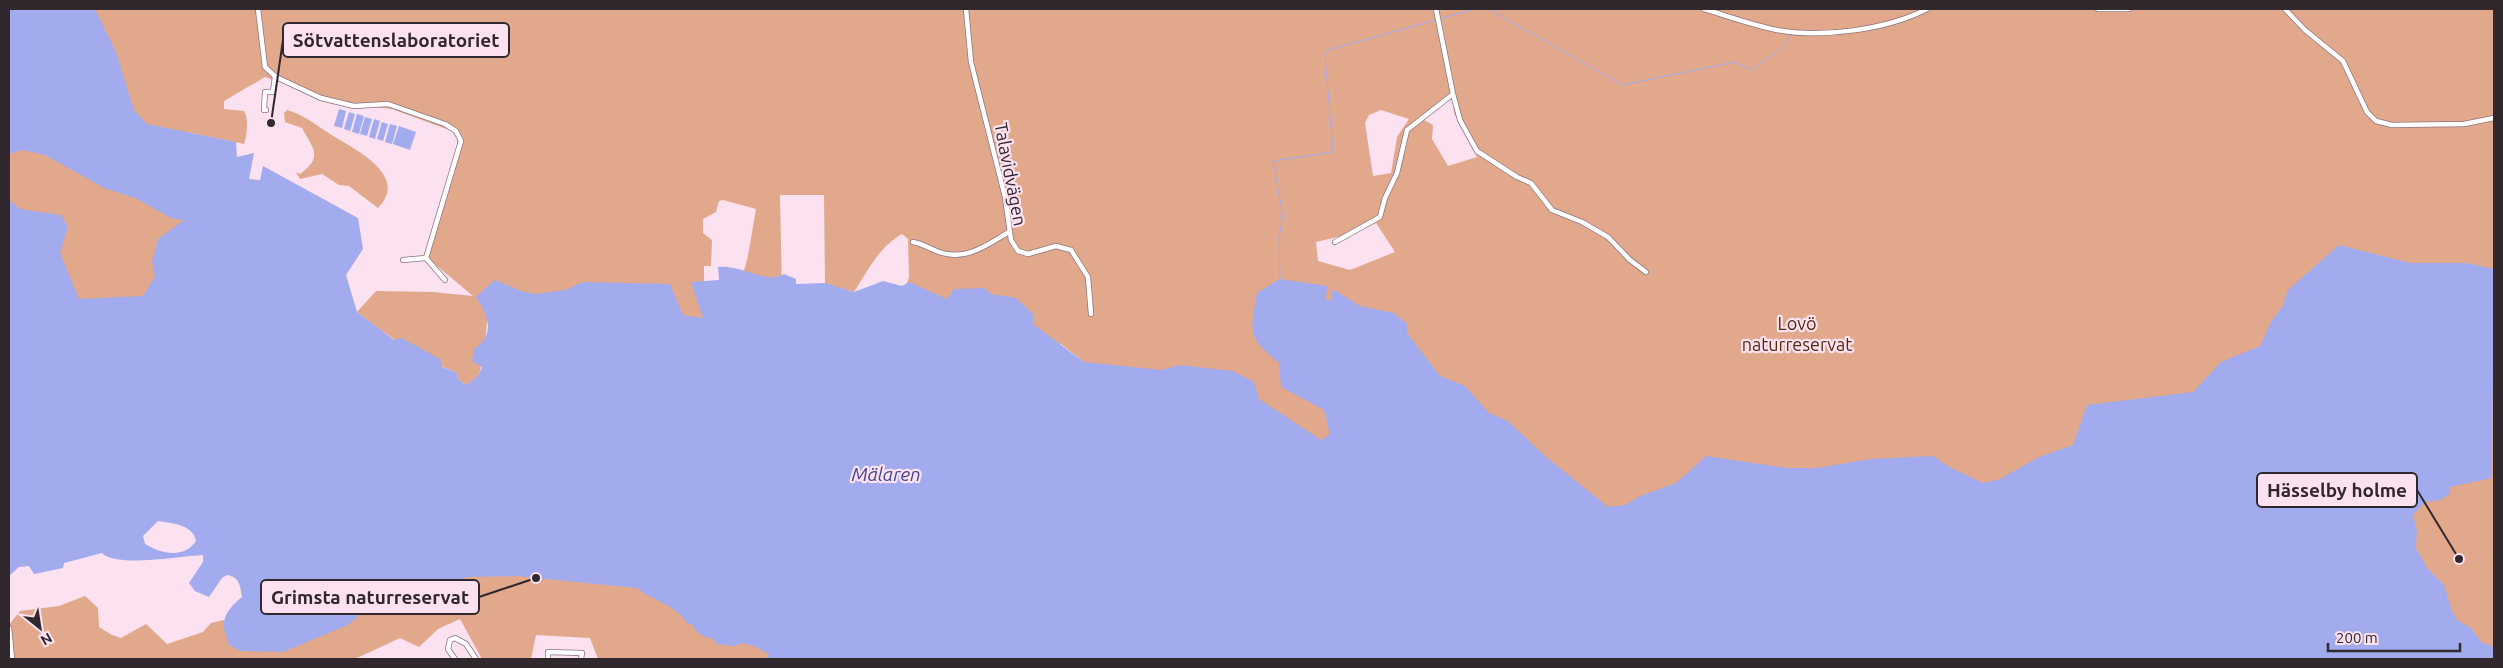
<svg xmlns="http://www.w3.org/2000/svg" width="2503" height="668" viewBox="0 0 2503 668" font-family="Ubuntu,sans-serif">
<style>
.green{fill:#e2a88b;fill-rule:evenodd}
.water{fill:#a2abed;fill-rule:evenodd}
.lines{fill:none;stroke-linecap:round;stroke-linejoin:round}
.stream{stroke:#a2abed;stroke-width:1}
.street-casing{stroke:#8c7482;stroke-width:6}
.street{stroke:#fff;stroke-width:4.5}
.labels{text-anchor:middle;dominant-baseline:central;stroke-width:4.5;stroke-linejoin:round;paint-order:stroke}
.street-label{font-size:18px;fill:#31282d;stroke:#fce1f0}
.park-label{font-size:18px;fill:#562910;stroke:#fce1f0}
.water-label{font-size:19px;font-style:italic;fill:#414593;stroke:#fce1f0}
.leader{fill:none;stroke:#31282d;stroke-width:2}
.callout-dot{fill:#31282d;stroke:#fce1f0;stroke-width:2}
.callout{fill:#fce1f0;stroke:#31282d;stroke-width:2}
.callout-label{font-size:19px;text-anchor:middle;font-weight:bold;fill:#31282d}
</style>
<rect width="100%" height="100%" fill="#fce1f0"/>
<!-- green -->
<g class="green">
<path d="M9,9H2494V659H1709L9,420ZM265,77L290,85L318,100L354,109L373,107L392,109L452,131L457,139V146L424,255L473,296L433,292L376,291L357,312C387,335 419,359 456,372L458,379L466,385C470,382 475,379 478,376C482,371 488,322 487,314L494,380L460,394L346,310L187,132L244,144C247,135 249,119 244,111L224,109V101ZM1450,98H1453L1454,113L1477,157L1448,166L1432,139L1433,125L1422,119ZM1381,110L1409,119L1397,137L1391,173L1373,176L1365,123L1369,115ZM780,195H824L825,283L782,293ZM723,200L756,209L748,256L740,286L704,285V266H711L712,240L703,233V219L716,212L719,201ZM1376,223L1395,252L1350,270L1318,261L1316,242L1358,232ZM902,234L908,239L909,277L900,303L835,309L840,288L854,292C868,270 879,247 902,234ZM1060,344H1061L1084,362L1058,359Z"/>
<path d="M287,110C304,115 316,125 330,134C352,148 411,175 378,208L349,186L339,185L322,174L300,179L296,172L300,174C323,157 314,150 302,128L285,122L284,113Z"/>
<path d="M489,509L831,659H598L590,638L536,635L531,659H482L460,619L438,629L419,647L400,638L355,659H9V625L20,611L59,606L85,596L98,608L99,627L112,635L121,638L146,624L167,644L203,632L211,623L224,620V623Z"/>
</g>
<!-- water -->
<g class="water">
<path d="M9,9H95L116,52L134,110L147,124L236,142L237,157L254,153L249,179L260,180L263,166L358,218L363,249L346,275L357,312L394,340L402,338L440,359L442,367L456,372L458,379L466,385L478,376L482,367L472,361L474,349C496,334 488,315 476,297L495,280L521,291L535,294L565,290L583,282L670,284L683,315L703,318L691,282L719,280L718,267C741,264 767,285 784,274L796,279V284L825,283L854,292L883,281L902,286L909,282L947,299L954,289L984,288L991,294L1016,298L1033,314V324L1084,362L1162,370L1179,365L1233,371L1254,382L1259,399L1321,440L1330,434L1324,410L1281,387L1279,363C1247,336 1250,334 1257,293L1280,279L1327,286L1326,300H1331L1332,290L1336,291L1360,306L1394,313L1407,324V333L1440,376L1465,386L1489,413L1508,421L1545,456L1608,507L1625,505L1640,496L1676,483L1706,456L1786,468H1817L1870,459L1933,456L1951,468L1983,483L2000,479L2039,457L2073,445L2087,405L2193,392L2221,362L2260,346L2271,322L2283,305L2288,290L2339,245L2410,263H2466L2494,269L2492,478L2450,487V494L2440,500L2425,502L2413,515L2417,531L2416,548L2427,568L2444,585L2452,611L2457,620L2471,628L2481,642L2494,647V659H767L769,655C761,649 753,645 742,643L735,646L715,644L714,639C704,637 696,634 692,624H688C674,603 654,602 637,588L516,576L468,577L458,581L450,579L429,583L401,604L363,612L348,625L283,652L240,651L229,645C228,639 225,635 224,629C222,615 232,605 242,597C240,586 240,577 227,575L222,578L209,597L195,591L189,583L203,562V555C181,556 115,568 102,553L64,563L63,568L34,574L29,566L19,567L9,576V200L20,209L61,215L68,227L60,253L79,299L143,296L155,276L152,262L158,239L184,220L173,219L135,198L104,188L45,155L23,150L9,154ZM158,521C172,523 194,525 196,541C184,559 162,554 145,544L143,536Z"/>
<path d="M339,109L346,111L342,128L334,126Z"/>
<path d="M349,112L355,114L350,131L344,129Z"/>
<path d="M357,114L364,116L359,134L352,132Z"/>
<path d="M365,117L372,119L367,136L360,134Z"/>
<path d="M374,119L380,121L375,139L369,137Z"/>
<path d="M382,122L388,124L383,141L377,139Z"/>
<path d="M390,124L397,126L392,144L385,142Z"/>
<path d="M399,126L416,132L410,150L393,144Z"/>
</g>
<g class="lines">
<!-- stream -->
<g class="stream">
<path d="M1489,9L1622,85L1735,62L1751,70L1780,50L1792,34"/>
<path d="M1440,19L1474,9"/>
<path d="M1280,279L1279,237L1283,216L1273,161L1333,152L1325,55L1328,50L1436,20"/>
</g>
<defs>
<g id="street">
<path d="M258,9L265,67L276,77L321,98L354,106L388,104L445,124L456,131L461,141L426,258L403,260"/>
<path d="M966,9L971,62L1005,197L1011,240L1018,251L1028,254L1056,246L1071,250L1088,277L1091,314"/>
<path d="M1704,9C1728,16 1752,25 1777,30C1822,38 1886,30 1927,9"/>
<path d="M2098,9H2129"/>
<path d="M2285,9L2305,30L2343,61L2367,112L2376,121L2392,125L2464,124L2494,118"/>
<path d="M1453,94L1460,120L1477,151L1517,177L1531,183L1552,210L1582,222L1608,237L1630,260L1646,272"/>
<path d="M266,110H264L265,92H273L275,76"/>
<path d="M913,242C923,244 931,249 939,252C966,262 988,244 1009,232"/>
<path d="M1335,242L1380,217L1385,198L1397,173L1407,130L1453,94L1436,9"/>
<path d="M426,258L445,280"/>
<path d="M9,628L12,659"/>
<path d="M455,659L448,649L450,640L455,638L466,644L476,659"/>
<path d="M548,659V652L582,653L581,659"/>
</g>
</defs>
<!-- street casing -->
<use href="#street" class="street-casing"/>
<!-- street -->
<use href="#street" class="street"/>
</g>
<g class="labels">
<!-- street labels -->
<g class="street-label">
<text transform="translate(1011 174) rotate(79)">Talavidvägen</text>
</g>
<!-- park labels -->
<g class="park-label">
<text x="1797" y="323">Lovö<tspan x="1797" dy="21">naturreservat</tspan></text>
</g>
<!-- water labels -->
<g class="water-label">
<text x="886" y="474">Mälaren</text>
</g>
</g>
<!-- callouts -->
<path class="leader" d="M271 123L283 40M2459 559L2417 490M536 578L479 597"/>
<g class="callout-dot">
<circle cx="271" cy="123" r="5"/>
<circle cx="2459" cy="559" r="5"/>
<circle cx="536" cy="578" r="5"/>
</g>
<g class="callout">
<rect x="283" y="23" width="226" height="34" rx="5"/>
<rect x="2257" y="473" width="160" height="34" rx="5"/>
<rect x="261" y="580" width="218" height="34" rx="5"/>
</g>
<g class="callout-label">
<text x="396" y="47">Sötvattenslaboratoriet</text>
<text x="2337" y="497">Hässelby holme</text>
<text x="370" y="604">Grimsta naturreservat</text>
</g>
<!-- border -->
<rect width="2503" height="668" fill="none" stroke="#31282d" stroke-width="20"/>
<!-- north arrow -->
<g transform="translate(40 628) rotate(150)" stroke="#fce1f0" stroke-width="4" paint-order="stroke">
<path d="M0-4L9 19L0 12L-9 19Z" fill="#31282d"/>
<text y="-8" font-size="14" font-weight="bold" text-anchor="middle" fill="#31282d">N</text>
</g>
<!-- scale -->
<path d="M2328 643v8h132v-8" fill="none" stroke="#31282d" stroke-width="2.5"/>
<text x="2336" y="643" font-size="15" fill="#31282d" stroke="#fce1f0" stroke-width="4" paint-order="stroke">200 m</text>
</svg>
